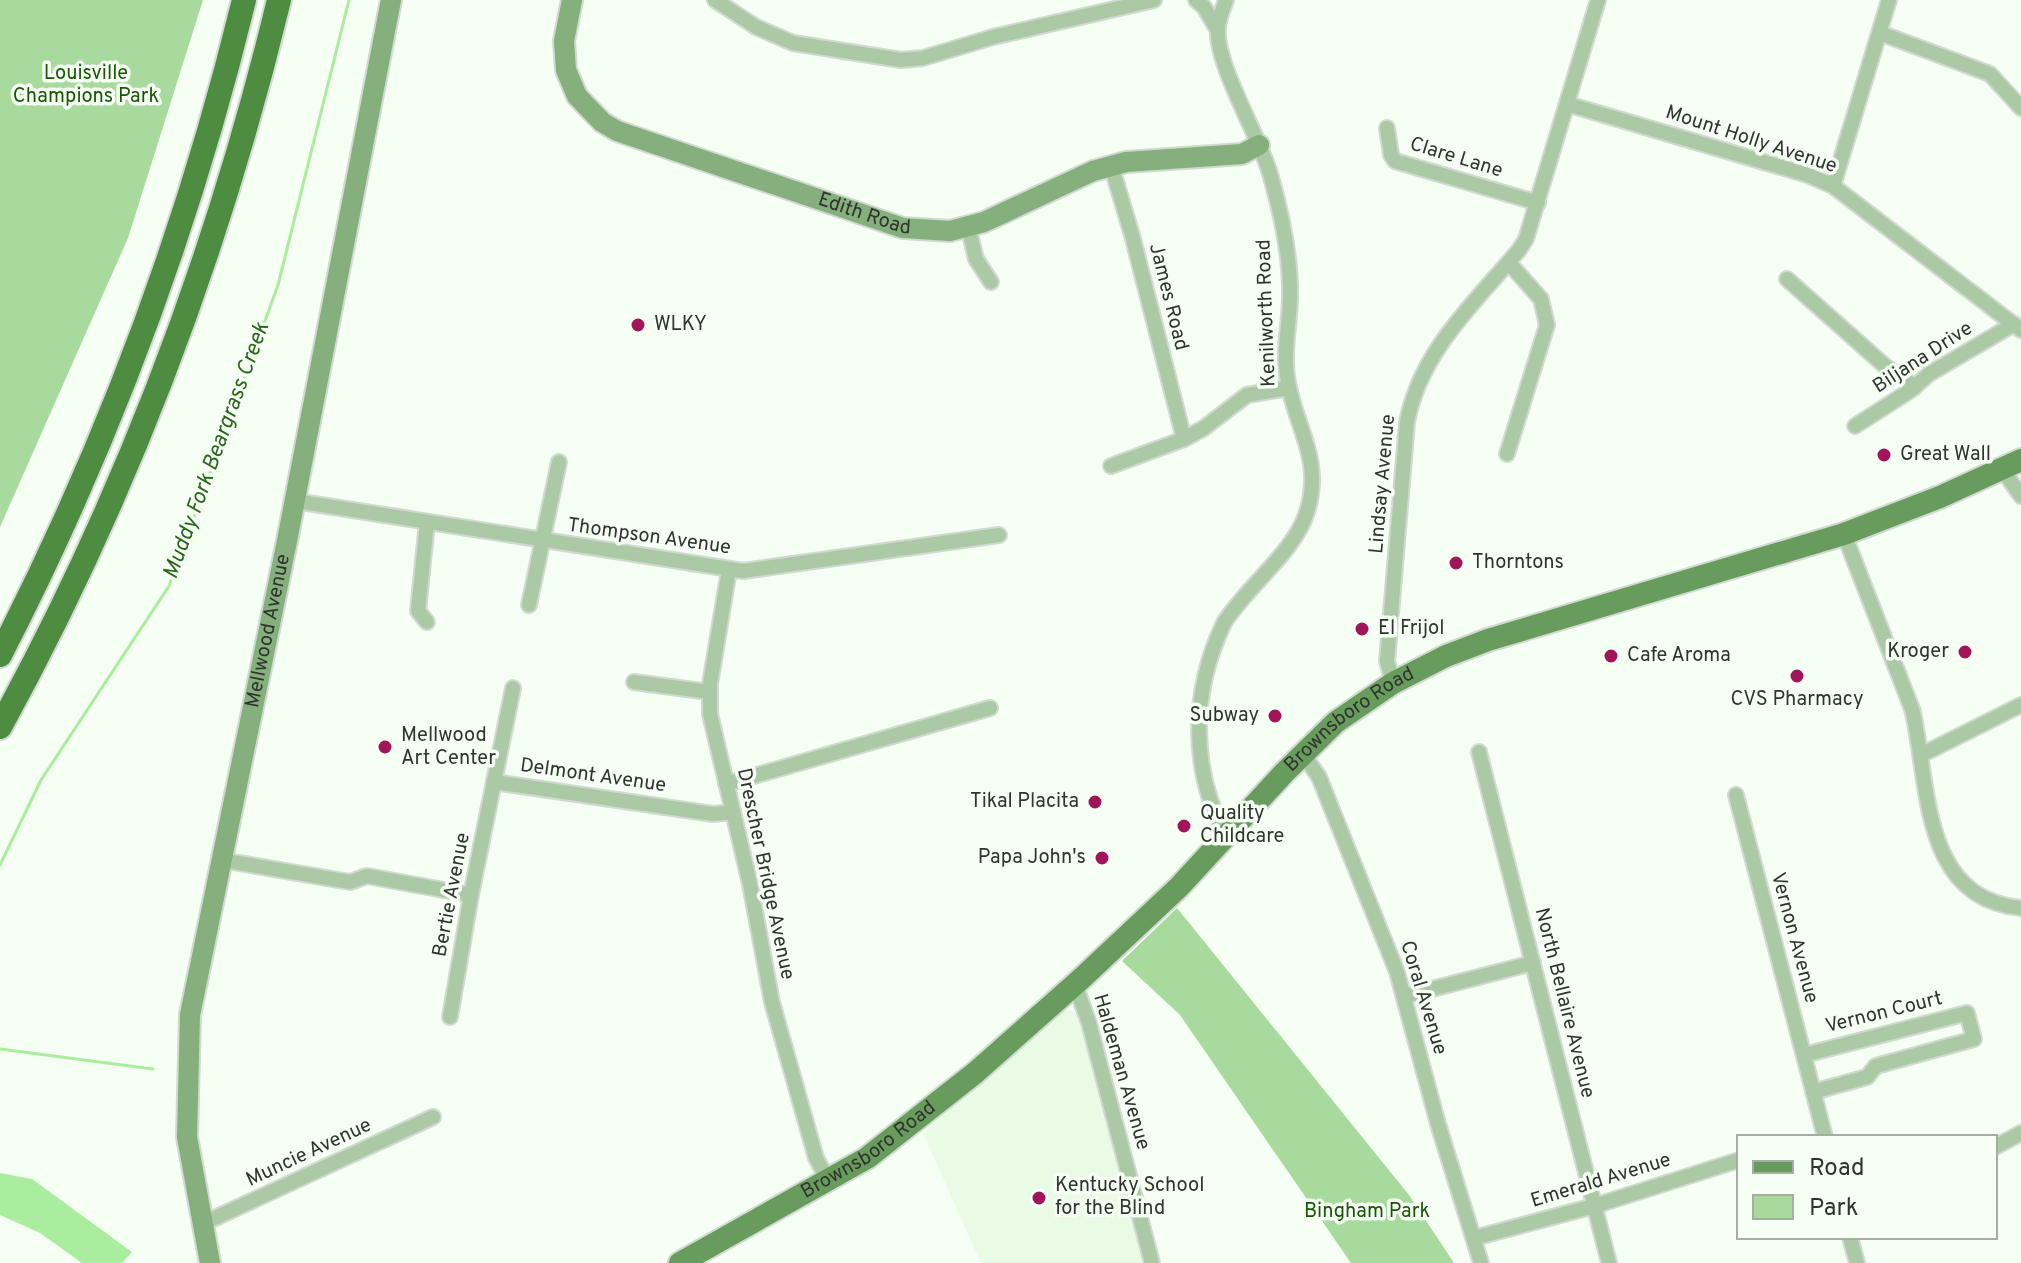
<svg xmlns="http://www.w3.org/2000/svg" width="2021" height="1263" viewBox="0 0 2021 1263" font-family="Overpass,sans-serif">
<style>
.built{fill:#e9fae5}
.green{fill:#a8da9e}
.water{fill:#abed9e}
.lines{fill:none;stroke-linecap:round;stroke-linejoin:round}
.stream{stroke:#abed9e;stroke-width:3}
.street-casing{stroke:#d1dad0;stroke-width:18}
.secondary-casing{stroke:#d1dad0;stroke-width:24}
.primary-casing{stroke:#d1dad0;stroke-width:26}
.highway-casing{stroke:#d1dad0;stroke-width:28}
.street{stroke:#acc9a6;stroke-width:14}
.secondary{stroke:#85af7c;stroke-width:20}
.primary{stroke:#689c5d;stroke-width:22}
.highway{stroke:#4e8c41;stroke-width:24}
.poi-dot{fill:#a3155a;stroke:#f5fff3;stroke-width:3}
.labels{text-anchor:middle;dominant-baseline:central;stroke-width:7;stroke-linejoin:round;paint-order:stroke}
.park-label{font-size:20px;fill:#185606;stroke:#f5fff3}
.street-label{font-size:20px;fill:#2f342e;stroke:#f5fff3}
.poi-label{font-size:20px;fill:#2f342e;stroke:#f5fff3;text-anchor:start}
.water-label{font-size:22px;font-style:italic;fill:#2a671c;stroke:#f5fff3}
</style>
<rect width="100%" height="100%" fill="#f5fff3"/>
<!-- built -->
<path class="built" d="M1066,1009L1076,1013L1089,1051L1143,1263H981L923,1133L1058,1013Z"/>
<!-- green -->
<g class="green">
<path d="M0,0H203L128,238L0,527Z"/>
<path d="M1177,908L1409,1195L1454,1263H1351L1180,1015L1122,961Z"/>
</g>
<!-- water -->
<path class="water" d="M0,1173L32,1179L132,1252L122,1263H82L40,1233L0,1215Z"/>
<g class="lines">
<!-- stream -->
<g class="stream">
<path d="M0,865L41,780L169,586L278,285L349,0"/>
<path d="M0,1049L153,1069"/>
</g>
<defs>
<g id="street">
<path d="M715,0L756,27L793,43L901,60L923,58L993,37L1154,0"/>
<path d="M1196,0L1204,7L1217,29"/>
<path d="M1226,0C1223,9 1218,20 1218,29C1215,64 1261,139 1271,177C1282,216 1291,257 1290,297C1290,322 1283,350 1287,376C1293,424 1324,457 1307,512C1294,553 1247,586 1224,623C1191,692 1190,769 1226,837"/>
<path d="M1880,33L1990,74L2021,108"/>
<path d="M1567,104L1808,175L1833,186L2021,330"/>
<path d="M1387,128L1391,155L1395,161L1538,203"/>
<path d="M1111,165L1132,235L1184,439"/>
<path d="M1833,186L1889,0"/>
<path d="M968,226L976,259L991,282"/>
<path d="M1787,279L1885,366L1915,387"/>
<path d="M1855,426L1911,390L1929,374L2014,324"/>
<path d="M1507,454L1547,325L1541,299L1509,263"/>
<path d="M1111,466L1184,439L1204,428L1247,395L1289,388"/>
<path d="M2002,469L2021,496"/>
<path d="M295,501L743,571L999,535"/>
<path d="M1844,534L1912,709C1930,781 1919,899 2021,908"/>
<path d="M729,570L710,684V714L750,884L772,1002L816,1158L828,1180"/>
<path d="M529,605L559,462"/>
<path d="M427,622L418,611L427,522"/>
<path d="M634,682L709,692"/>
<path d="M1393,683L1387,661L1407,422C1421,350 1474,304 1519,250L1526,239L1598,0"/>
<path d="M1479,752L1609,1263"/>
<path d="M1303,754L1319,777L1397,972L1438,1124L1481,1263"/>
<path d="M1921,755L2021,705"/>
<path d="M494,782L713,814L733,812"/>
<path d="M726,784L990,708"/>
<path d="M1736,795L1825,1137"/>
<path d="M221,860L350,882L367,876L471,895"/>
<path d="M1075,985L1089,1023L1152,1263"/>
<path d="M1405,996L1533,963"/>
<path d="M450,1017L471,895L513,688"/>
<path d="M1804,1055L1967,1013L1974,1039L1876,1066L1867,1077L1813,1092"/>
<path d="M1995,1147L2021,1133"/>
<path d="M202,1224L433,1117"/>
<path d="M1850,1237L1857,1263"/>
<path d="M1474,1238L1594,1206L1739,1160"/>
</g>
<g id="secondary">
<path id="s1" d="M572,0L564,41L566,70L577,96L602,122L617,131L903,228L950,231L984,222L1093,171L1126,162L1242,154L1259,145"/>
<path id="s2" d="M210,1263L187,1137L190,1015L287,541L391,0"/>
</g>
<g id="primary">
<path id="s3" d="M680,1263L867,1158L975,1073L1081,979L1179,887L1284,773L1336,722L1393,683L1446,656L1488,640L1844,534L1940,497L2021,460"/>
</g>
<g id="highway">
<path d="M0,655C107,447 189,227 244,0"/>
<path d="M0,727C125,499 218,253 279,0"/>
</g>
</defs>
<!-- street casing -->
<use href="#street" class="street-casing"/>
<!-- secondary casing -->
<use href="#secondary" class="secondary-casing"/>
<!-- primary casing -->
<use href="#primary" class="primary-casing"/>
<!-- highway casing -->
<use href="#highway" class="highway-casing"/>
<!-- street -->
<use href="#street" class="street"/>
<!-- secondary -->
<use href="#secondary" class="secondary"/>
<!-- primary -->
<use href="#primary" class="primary"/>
<!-- highway -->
<use href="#highway" class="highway"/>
</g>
<!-- markers -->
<g class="poi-dot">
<circle cx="638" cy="325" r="8"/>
<circle cx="1884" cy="455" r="8"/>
<circle cx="1456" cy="563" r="8"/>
<circle cx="1362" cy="629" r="8"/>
<circle cx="1965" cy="652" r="8"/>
<circle cx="1611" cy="656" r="8"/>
<circle cx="1797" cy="676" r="8"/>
<circle cx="1275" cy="716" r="8"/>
<circle cx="385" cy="747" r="8"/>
<circle cx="1095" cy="802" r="8"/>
<circle cx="1184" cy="826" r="8"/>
<circle cx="1102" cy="858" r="8"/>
<circle cx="1039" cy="1198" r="8"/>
</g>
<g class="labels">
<!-- park labels -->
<g class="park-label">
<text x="86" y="74">Louisville<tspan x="86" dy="23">Champions Park</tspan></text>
<text x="1367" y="1212">Bingham Park</text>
</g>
<!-- street labels -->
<g class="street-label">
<text transform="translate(1751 140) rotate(18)">Mount Holly Avenue</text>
<text transform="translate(1456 158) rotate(17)">Clare Lane</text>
<text stroke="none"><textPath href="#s1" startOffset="414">Edith Road</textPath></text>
<text transform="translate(1168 297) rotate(76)">James Road</text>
<text transform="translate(1267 313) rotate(-92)">Kenilworth Road</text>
<text transform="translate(1923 358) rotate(-33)">Biljana Drive</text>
<text transform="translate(1383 484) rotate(-85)">Lindsay Avenue</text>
<text transform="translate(649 537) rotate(8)">Thompson Avenue</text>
<text stroke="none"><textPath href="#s2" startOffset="642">Mellwood Avenue</textPath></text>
<text stroke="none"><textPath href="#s3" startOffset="868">Brownsboro Road</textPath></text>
<text transform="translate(593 776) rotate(8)">Delmont Avenue</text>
<text transform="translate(765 874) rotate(78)">Drescher Bridge Avenue</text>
<text transform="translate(452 895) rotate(-79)">Bertie Avenue</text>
<text transform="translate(1794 938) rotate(75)">Vernon Avenue</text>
<text transform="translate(1423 998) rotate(73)">Coral Avenue</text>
<text transform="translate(1564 1003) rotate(76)">North Bellaire Avenue</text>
<text transform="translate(1884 1013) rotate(-14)">Vernon Court</text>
<text transform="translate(1121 1072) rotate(74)">Haldeman Avenue</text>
<text stroke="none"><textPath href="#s3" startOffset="220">Brownsboro Road</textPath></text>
<text transform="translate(309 1153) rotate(-25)">Muncie Avenue</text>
<text transform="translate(1601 1181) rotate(-17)">Emerald Avenue</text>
</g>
<!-- poi labels -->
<g class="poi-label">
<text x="654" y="325">WLKY</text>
<text x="1900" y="455">Great Wall</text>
<text x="1472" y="563">Thorntons</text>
<text x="1378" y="629">El Frijol</text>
<text x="1949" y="652" text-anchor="end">Kroger</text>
<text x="1627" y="656">Cafe Aroma</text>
<text x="1797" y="700" text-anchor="middle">CVS Pharmacy</text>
<text x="1259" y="716" text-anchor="end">Subway</text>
<text x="401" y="736">Mellwood<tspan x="401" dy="23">Art Center</tspan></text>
<text x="1079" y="802" text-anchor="end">Tikal Placita</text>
<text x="1200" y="814">Quality<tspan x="1200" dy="23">Childcare</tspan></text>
<text x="1086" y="858" text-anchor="end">Papa John's</text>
<text x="1055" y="1186">Kentucky School<tspan x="1055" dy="23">for the Blind</tspan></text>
</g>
<!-- water labels -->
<g class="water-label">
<text transform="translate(217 451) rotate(-70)">Muddy Fork Beargrass Creek</text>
</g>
</g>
<!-- legend -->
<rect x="1737" y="1135" width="260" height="104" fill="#f5fff3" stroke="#a6aea4" stroke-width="2"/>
<rect x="1753" y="1161" width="40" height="12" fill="#689c5d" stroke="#a6aea4" stroke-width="2"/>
<text x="1809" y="1175" font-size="24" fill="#2f342e">Road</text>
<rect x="1753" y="1195" width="40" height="24" fill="#a8da9e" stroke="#a6aea4" stroke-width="2"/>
<text x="1809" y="1215" font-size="24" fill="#2f342e">Park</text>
</svg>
